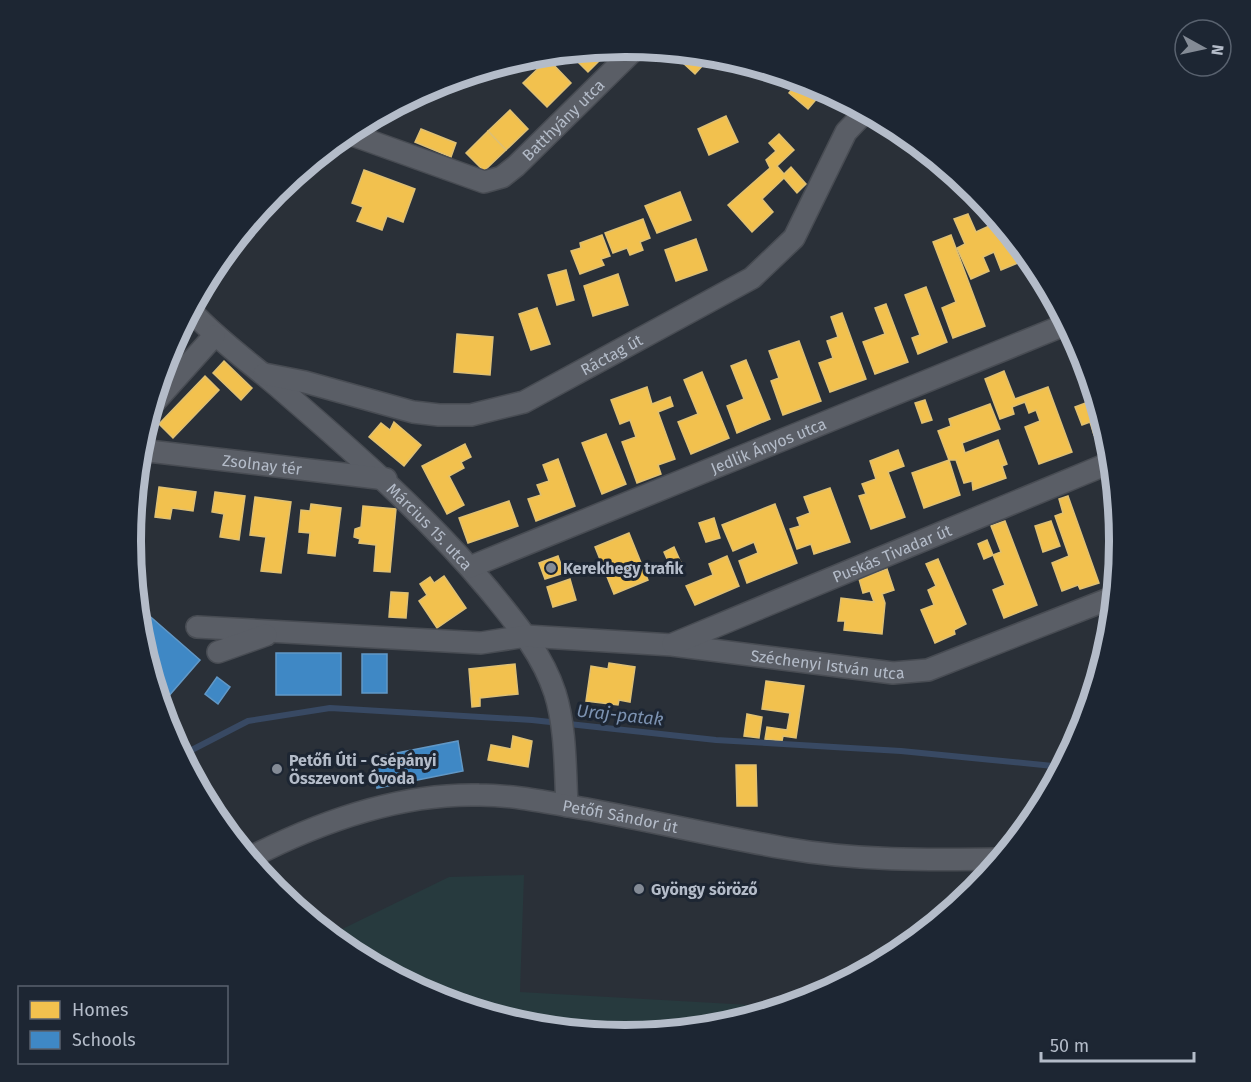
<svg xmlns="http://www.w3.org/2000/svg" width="1251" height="1082" viewBox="0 0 1251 1082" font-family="'Fira Sans',sans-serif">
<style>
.green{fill:#273a3e}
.homes{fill:#f2c14e;stroke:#dfc073;stroke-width:1.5}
.schools{fill:#3f88c5;stroke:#6298c6;stroke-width:1.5}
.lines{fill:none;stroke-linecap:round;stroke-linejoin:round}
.stream{stroke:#384963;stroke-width:6}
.minor-casing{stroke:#484c53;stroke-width:24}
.minor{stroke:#5a5e66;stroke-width:21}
.poi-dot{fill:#848b96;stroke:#1d2633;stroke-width:2}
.labels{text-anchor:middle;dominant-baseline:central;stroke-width:6;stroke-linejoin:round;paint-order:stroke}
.street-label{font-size:16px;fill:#b4bcc9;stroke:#1d2633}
.poi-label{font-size:16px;font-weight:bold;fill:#b4bcc9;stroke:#1d2633;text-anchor:start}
.water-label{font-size:18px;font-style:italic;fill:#7c92b1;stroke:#1d2633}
.rim{fill:none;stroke:#b4bcc9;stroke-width:8}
</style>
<rect width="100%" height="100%" fill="#2a3038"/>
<!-- green -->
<path class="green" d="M524,875L520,992L785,1007C764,1013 742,1023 720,1026C689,1031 654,1036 624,1035C521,1032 410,1001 330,935L449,877Z"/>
<!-- homes -->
<g class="homes">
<path d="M612,48L588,72L568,52Z"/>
<path d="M670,51L712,55L695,74Z"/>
<path d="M548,59L571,83L547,107L523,83Z"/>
<path d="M800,80L825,89L808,109L789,93Z"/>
<path d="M510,110L528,129L506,150L488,131Z"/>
<path d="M726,116L738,142L709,155L698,129Z"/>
<path d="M421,129L456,143L451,157L415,142Z"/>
<path d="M488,131L506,150L484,171L466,153Z"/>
<path d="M779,134L794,150L777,166L784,174L791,167L806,184L797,193L784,178L762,199L773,212L752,232L728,205L770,168L766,160L776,151L769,143Z"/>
<path d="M364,170L415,189L403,222L387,216L382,230L357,221L363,207L352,203Z"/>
<path d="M680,192L691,220L657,233L645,206Z"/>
<path d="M968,214L976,232L1000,221L1020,262L1001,270L994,252L983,257L989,271L971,279L957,248L965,244L954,219Z"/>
<path d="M643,219L650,238L640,242L643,250L630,255L627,248L613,253L605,233Z"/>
<path d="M602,235L610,256L601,259L604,265L580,274L571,251L581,248L580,243Z"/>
<path d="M951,235L985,326L953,338L942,308L956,302L933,242Z"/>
<path d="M696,239L707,270L676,281L665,250Z"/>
<path d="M566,270L574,300L557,305L548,275Z"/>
<path d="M618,274L628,305L593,316L584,286Z"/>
<path d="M926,287L947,342L918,354L912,338L920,335L905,295Z"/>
<path d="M886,304L908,362L875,374L863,342L885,334L875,308Z"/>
<path d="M537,308L550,344L531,350L519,314Z"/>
<path d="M842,313L866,379L830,392L819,363L833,358L827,341L838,337L831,317Z"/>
<path d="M457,334L493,337L490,375L454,372Z"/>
<path d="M799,341L821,401L783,415L771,381L779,378L769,351Z"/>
<path d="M746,360L770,419L737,433L727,406L744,399L731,366Z"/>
<path d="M224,361L252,388L241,400L213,373Z"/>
<path d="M1004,371L1015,399L1048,387L1072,452L1039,464L1025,427L1040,421L1036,410L1029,413L1025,402L1012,407L1014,414L1000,419L985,379Z"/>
<path d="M702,372L729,438L691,454L678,422L698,414L684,380Z"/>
<path d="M205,376L219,390L173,438L159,424Z"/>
<path d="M1093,385L1106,431L1094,435L1090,422L1082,425L1075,407L1091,401L1086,388Z"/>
<path d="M647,387L652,404L670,397L673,406L658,412L675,459L658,465L661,474L637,483L622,442L636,437L630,420L620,424L611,400Z"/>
<path d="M925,400L932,420L922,423L915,403Z"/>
<path d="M990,404L1000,429L962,443L965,453L998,440L1007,464L1002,466L1006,478L973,490L972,481L964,483L956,460H949L938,431L951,426L949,419Z"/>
<path d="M394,422L421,445L404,466L369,437L381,423L390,430Z"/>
<path d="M606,434L626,484L602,494L582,443Z"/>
<path d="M465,444L471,457L461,462L464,468L449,476L464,505L447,514L422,466Z"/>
<path d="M898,450L904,466L888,472L905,517L871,529L859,496L866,494L862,484L876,479L870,461Z"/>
<path d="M558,459L575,506L536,521L528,499L541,495L537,485L549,481L543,465Z"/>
<path d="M949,460L960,495L924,508L912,473Z"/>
<path d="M159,487L196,492L193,511L172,508L170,519L155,517Z"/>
<path d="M830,488L850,542L814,554L811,544L797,549L790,529L800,526L797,518L810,513L804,497Z"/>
<path d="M215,492L245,496L239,540L220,537L224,514L212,512Z"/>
<path d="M1068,496L1099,583L1080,589L1078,585L1062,591L1052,563L1069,556L1055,516L1063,513L1059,499Z"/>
<path d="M255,497L291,502L281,573L261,571L266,537L250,535Z"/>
<path d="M509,501L518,526L468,543L459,518Z"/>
<path d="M311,504L341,508L335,556L308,553L310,533L299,532L301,510L310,511Z"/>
<path d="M775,504L797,563L747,583L739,561L758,553L754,542L733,551L722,525Z"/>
<path d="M363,506L396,509L390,572L374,571L376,545L359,543L360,539L354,537L355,529L361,527Z"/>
<path d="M714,518L720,538L706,542L699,523Z"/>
<path d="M1005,521L1037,605L1004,618L993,590L1005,585L993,555L1001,552L991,526Z"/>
<path d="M1051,521L1060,546L1043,552L1035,526Z"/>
<path d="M629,533L648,580L614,594L595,547Z"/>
<path d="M987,540L993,555L984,559L978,544Z"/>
<path d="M674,547L682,565L672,570L664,552Z"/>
<path d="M558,556L564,573L545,579L539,563Z"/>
<path d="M727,556L739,586L695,605L686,586L713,575L709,564Z"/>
<path d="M938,559L966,624L954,630L955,634L935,643L921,610L934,605L928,590L936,586L926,564Z"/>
<path d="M887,569L894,590L882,594L885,603L882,634L844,630L845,621H838L841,598L874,602L870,591L863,593L859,579Z"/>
<path d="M444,576L466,608L437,628L419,601L427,595L420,584L430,577L434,583Z"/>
<path d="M570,579L576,600L553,607L547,587Z"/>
<path d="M391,592L408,593L406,618L389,617Z"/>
<path d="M609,663L635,667L630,702L619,700L618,705L586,701L591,666L608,669Z"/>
<path d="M515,664L518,694L480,698V706L472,707L469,669Z"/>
<path d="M766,681L804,686L796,738L783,736L782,741L765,739L767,727L787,730L790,713L762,709Z"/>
<path d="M747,714L762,717L759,738L744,736Z"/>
<path d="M513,736L532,741L528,767L488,760L491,745L511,749Z"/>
<path d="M736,765H756L757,806H737Z"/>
</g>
<!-- schools -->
<g class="schools">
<path d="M137,605L200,660L161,705L140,637Z"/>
<rect x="276" y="653" width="65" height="42"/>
<rect x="362" y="654" width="25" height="39"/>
<path d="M217,677L230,687L218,704L205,694Z"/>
<path d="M458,741L463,771L377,788L371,758Z"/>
</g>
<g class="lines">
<!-- stream -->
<path class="stream" d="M182,755L248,721L330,708L532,720L716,740L901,751L1063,767"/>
<defs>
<g id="minor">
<path id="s1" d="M347,133L484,182L502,177L516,166L636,48"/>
<path id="s2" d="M191,311C219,341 252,364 283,391C356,454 427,516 489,590C515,622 542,653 555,693C566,728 565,769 567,806"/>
<path id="s3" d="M264,374L305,382L413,412L439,415H471L524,402L752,278L794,238L846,132L866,111"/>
<path d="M153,404L214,336"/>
<path id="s4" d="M140,450L386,479"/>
<path id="s5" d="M470,567L1067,324"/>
<path id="s6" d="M197,627L481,643L526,636L672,645L893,673L928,670L1114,597"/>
<path id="s7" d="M673,644L1112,462"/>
<path d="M218,652L266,635"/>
<path id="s8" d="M249,858C319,822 399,793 479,795C517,795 555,804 592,810C656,822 720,837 784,848C856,861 928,860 1002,859"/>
</g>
</defs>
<!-- minor casing -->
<use href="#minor" class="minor-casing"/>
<!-- minor -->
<use href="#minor" class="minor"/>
</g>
<!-- markers -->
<g class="poi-dot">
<circle cx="551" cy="568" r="6"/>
<circle cx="277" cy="769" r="6"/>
<circle cx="639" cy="889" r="6"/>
</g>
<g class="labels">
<!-- street labels -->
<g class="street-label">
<text stroke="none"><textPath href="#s1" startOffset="248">Batthyány utca</textPath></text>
<text stroke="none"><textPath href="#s3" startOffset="366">Ráctag út</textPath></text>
<text stroke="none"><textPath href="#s5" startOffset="322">Jedlik Ányos utca</textPath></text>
<text stroke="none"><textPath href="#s4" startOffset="123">Zsolnay tér</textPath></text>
<text stroke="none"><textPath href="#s2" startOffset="322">Március 15. utca</textPath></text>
<text stroke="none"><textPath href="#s7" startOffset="237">Puskás Tivadar út</textPath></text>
<text stroke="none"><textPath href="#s6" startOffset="633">Széchenyi István utca</textPath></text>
<text stroke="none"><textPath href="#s8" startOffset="384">Petőfi Sándor út</textPath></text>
</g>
<!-- poi labels -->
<g class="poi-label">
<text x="563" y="568">Kerekhegy trafik</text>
<text x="289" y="760">Petőfi Úti - Csépányi<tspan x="289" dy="18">Összevont Óvoda</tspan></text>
<text x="651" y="889">Gyöngy söröző</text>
</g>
<!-- water labels -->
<g class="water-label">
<text transform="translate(620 715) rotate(6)">Uraj-patak</text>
</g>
</g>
<!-- crop -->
<path d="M0 0H1251V1082H0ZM141 541a484 484 0 1 1 968 0a484 484 0 1 1-968 0Z" fill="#1d2633" fill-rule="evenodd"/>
<path class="rim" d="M141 541a484 484 0 1 1 968 0a484 484 0 1 1-968 0Z"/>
<!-- legend -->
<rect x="18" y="986" width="210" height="78" fill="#1d2633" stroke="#59626f" stroke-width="1.5"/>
<rect x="30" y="1001" width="30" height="18" fill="#f2c14e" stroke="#59626f" stroke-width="1.5"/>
<text x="72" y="1016" font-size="18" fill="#b4bcc9">Homes</text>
<rect x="30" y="1031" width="30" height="18" fill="#3f88c5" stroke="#59626f" stroke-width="1.5"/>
<text x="72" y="1046" font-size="18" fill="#b4bcc9">Schools</text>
<!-- north arrow -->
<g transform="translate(1203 48) rotate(98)"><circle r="28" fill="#1d2633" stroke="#59626f" stroke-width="1.5"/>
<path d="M0-4.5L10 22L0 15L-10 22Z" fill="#848b96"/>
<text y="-9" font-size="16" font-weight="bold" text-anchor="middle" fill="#b4bcc9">N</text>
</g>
<!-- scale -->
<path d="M1041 1052v9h153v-9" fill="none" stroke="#b4bcc9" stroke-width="3"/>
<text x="1050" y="1052" font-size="18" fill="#b4bcc9" stroke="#1d2633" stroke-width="4.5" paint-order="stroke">50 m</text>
</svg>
